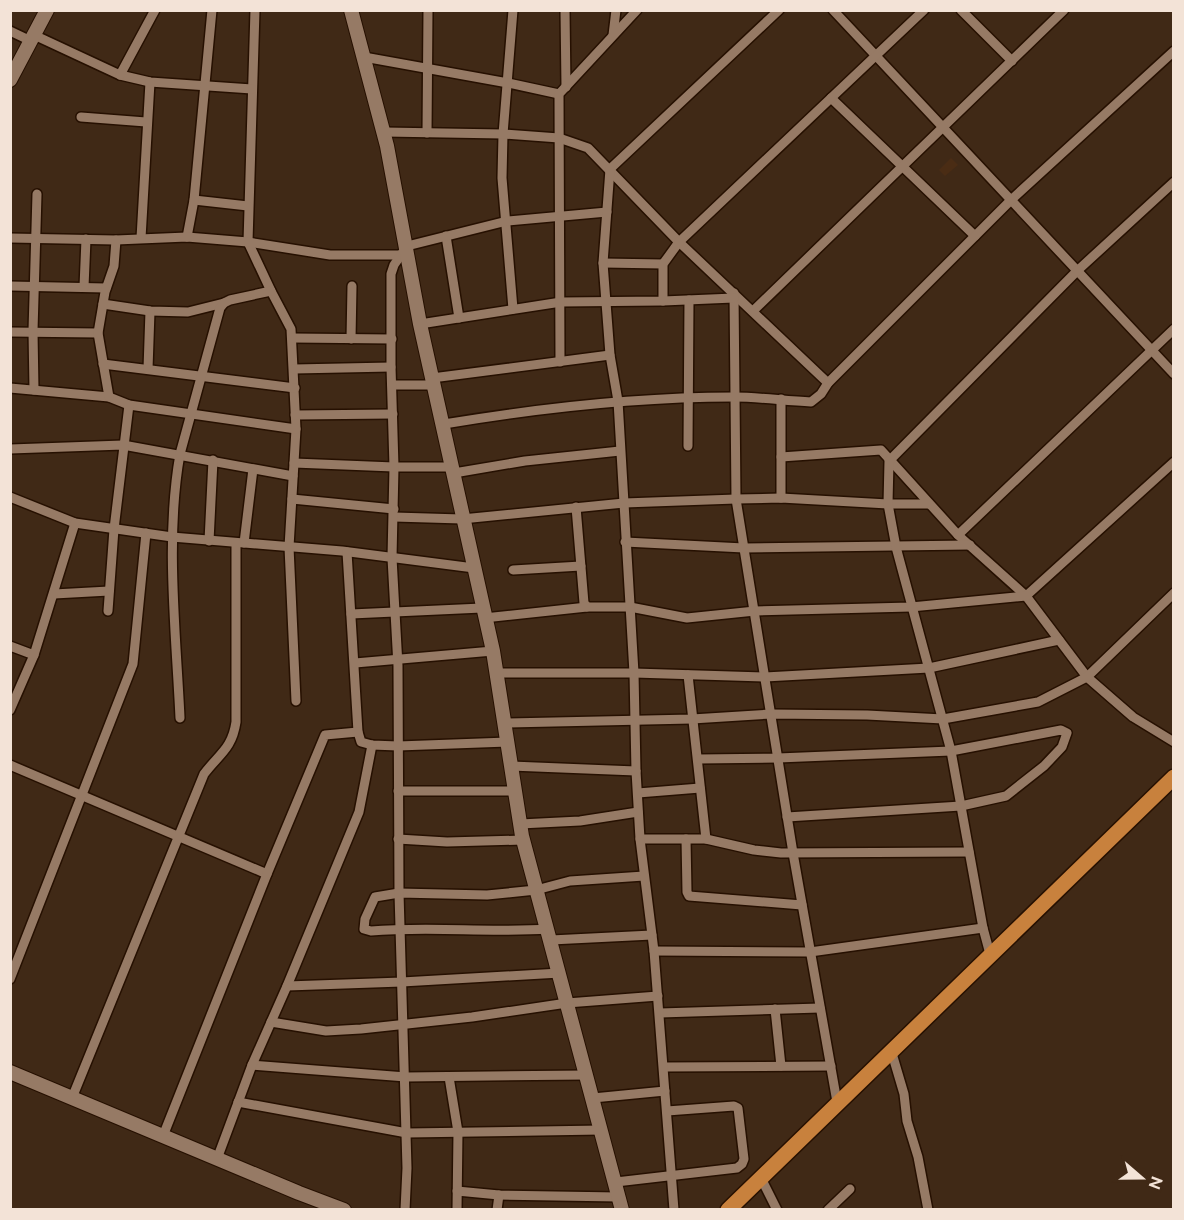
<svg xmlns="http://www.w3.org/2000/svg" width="1184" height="1220" viewBox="0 0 1184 1220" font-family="Raleway,sans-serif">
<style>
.built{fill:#4a2c14}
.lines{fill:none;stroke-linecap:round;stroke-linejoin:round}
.street-casing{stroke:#261001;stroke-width:12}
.secondary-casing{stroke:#261001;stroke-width:16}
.primary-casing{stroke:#261001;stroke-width:18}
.street{stroke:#967a65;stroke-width:9}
.secondary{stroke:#967a65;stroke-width:14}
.primary{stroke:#c8813d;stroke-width:15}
</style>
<rect width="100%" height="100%" fill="#402916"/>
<!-- built -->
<path class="built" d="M951,158L958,165L945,176L939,170Z"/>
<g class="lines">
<defs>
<g id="street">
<path d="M255,10L248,242L271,291L291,329L296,429L289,547L296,701"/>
<path d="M513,10L503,134L502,178L513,309"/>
<path d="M565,10L566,87"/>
<path d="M833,10L1174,374"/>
<path d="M961,10L1012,61"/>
<path d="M10,31L31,41"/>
<path d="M34,35L120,75L150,82L252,89"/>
<path d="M613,35L616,10"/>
<path d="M364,57L508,83L559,94"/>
<path d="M120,75L155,10"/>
<path d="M831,98L975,236"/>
<path d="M81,117L146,122"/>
<path d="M384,132L503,134L559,138L588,148L679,242L828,383"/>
<path d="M427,133L428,10"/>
<path d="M194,200L248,206"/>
<path d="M446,236L459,318"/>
<path d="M187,237L194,200L212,10"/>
<path d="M10,238L116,240L187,237L248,242L330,255H401"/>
<path d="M141,238L150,82"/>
<path d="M603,263L663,264"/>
<path d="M10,286L106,288"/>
<path d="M84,287L86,239"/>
<path d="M734,293L736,499L793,853L837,1102"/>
<path d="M663,301L734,298"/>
<path d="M103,304L150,311L188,312L224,303"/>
<path d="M753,311L1064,10"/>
<path d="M420,324L561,302L663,301V264L679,242L924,10"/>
<path d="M10,332L98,333"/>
<path d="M292,338L392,339"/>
<path d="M351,339L352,286"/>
<path d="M560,362L559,94L637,10"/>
<path d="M103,364L295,388"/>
<path d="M148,369L150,311"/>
<path d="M294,369L391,367"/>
<path d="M432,378L610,355"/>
<path d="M392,385H434"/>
<path d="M10,388L109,397L129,405L296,429"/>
<path d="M34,390L33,331L37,194"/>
<path d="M109,397L98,333L105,292L114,266L116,240"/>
<path d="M781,399V498"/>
<path d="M295,415L393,414"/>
<path d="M444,424C540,408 636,397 734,397C760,397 785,401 811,402L821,394L828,383L1011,200L1174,51"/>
<path d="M688,446L689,300"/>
<path d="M10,449L123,445L293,476"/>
<path d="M781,457L881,450L958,535L1026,596L1087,677L1133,717L1174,742"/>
<path d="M294,463L394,467H452"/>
<path d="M454,473L525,461L620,451"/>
<path d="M10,497L75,523L172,537L342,551L474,568"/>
<path d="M292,499L394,509"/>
<path d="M576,507L584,603L587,607"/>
<path d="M394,517L462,519L624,503L736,499L781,498L888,504H929"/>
<path d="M958,535L1174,329"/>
<path d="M209,541L213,460"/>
<path d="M625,542L744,548L970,545"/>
<path d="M244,543L253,469"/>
<path d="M347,552L358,732L361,742L372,745L398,746L508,742"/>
<path d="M513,570L581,566"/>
<path d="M54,594L109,591"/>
<path d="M108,611L114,529L129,405"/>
<path d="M351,614L482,608"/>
<path d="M484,618L587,607H630L687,618L755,611L911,607L1026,596L1174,462"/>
<path d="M10,646L34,655"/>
<path d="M355,663L493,651"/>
<path d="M497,673H634L765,677L929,668L1059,640"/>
<path d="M688,675L706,839"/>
<path d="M10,710L34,655L75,523"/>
<path d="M180,718C176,632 165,538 180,454L220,308L224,303L230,300L271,291"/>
<path d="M505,723L692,719L771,714L867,715L943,719L1038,702L1087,677L1174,593"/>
<path d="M698,759L778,758L951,751L1061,730L1067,733L1062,747L1044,766L1006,796L961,806L787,817"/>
<path d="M10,765L267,874"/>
<path d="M511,766L636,771"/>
<path d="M398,791H515"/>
<path d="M638,793L700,788"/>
<path d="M520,824L580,821L638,812"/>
<path d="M398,839L447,842L523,840"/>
<path d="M640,839H706L754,850L781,853L969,852"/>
<path d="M686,839L687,892L689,896L802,905"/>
<path d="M548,929C488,933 431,926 371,931L364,929L365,919L375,897L399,893L487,895L536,890L570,881L644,876"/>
<path d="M551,940L652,935"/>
<path d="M654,951L810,952L983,928"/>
<path d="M990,954L983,928L951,751L896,547L888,504L889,461L1077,271L1174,182"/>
<path d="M10,979L133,664L146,533"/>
<path d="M287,986L402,982L560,973"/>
<path d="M775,1009L781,1066"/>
<path d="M660,1013L820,1008"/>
<path d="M271,1022L326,1031L361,1029L472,1017L567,1003L658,996"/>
<path d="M891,1050L904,1094L907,1121L918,1157L928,1210"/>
<path d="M252,1065L406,1077L587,1075"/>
<path d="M664,1067L831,1066"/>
<path d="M449,1077L458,1132L457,1210"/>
<path d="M72,1098L204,774C219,754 232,749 236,722V543"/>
<path d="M593,1098L665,1091"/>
<path d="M238,1102L407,1133L602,1130"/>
<path d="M163,1136L267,874L325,735L358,732"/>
<path d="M217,1159L252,1065L287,986L359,812L372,745"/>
<path d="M761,1178L777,1210"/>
<path d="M616,1182L737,1168L742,1164L744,1159L738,1108L734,1106L667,1111"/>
<path d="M457,1191L499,1195L619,1197"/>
<path d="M405,1210L407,1168L399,893L398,666L392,558L394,467L391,367V274L394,265L407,246L507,221L607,212"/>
<path d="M497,1210L499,1195"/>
<path d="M674,1210L654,951L640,839L636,771L634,673L618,401L610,355L603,263L610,169L779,10"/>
<path d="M828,1210L850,1189"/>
</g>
<g id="secondary">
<path d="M351,10L387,146L420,324L493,651L522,836L622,1210"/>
<path d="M10,80L47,10"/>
<path d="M10,1072L299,1193L344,1210"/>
</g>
<path id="primary" d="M728,1210L1174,777"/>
</defs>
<!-- street casing -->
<use href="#street" class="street-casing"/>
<!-- secondary casing -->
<use href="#secondary" class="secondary-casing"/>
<!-- primary casing -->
<use href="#primary" class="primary-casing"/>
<!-- street -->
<use href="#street" class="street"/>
<!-- secondary -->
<use href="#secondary" class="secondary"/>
<!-- primary -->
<use href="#primary" class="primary"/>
</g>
<!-- border -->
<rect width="1184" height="1220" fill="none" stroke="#f3e3d7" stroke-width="24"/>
<!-- north arrow -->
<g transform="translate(1142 1178) rotate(110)" stroke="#402916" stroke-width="4.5" paint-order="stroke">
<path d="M0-4.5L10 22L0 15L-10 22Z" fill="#f3e3d7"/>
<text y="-9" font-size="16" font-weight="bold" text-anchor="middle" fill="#f3e3d7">N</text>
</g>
</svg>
